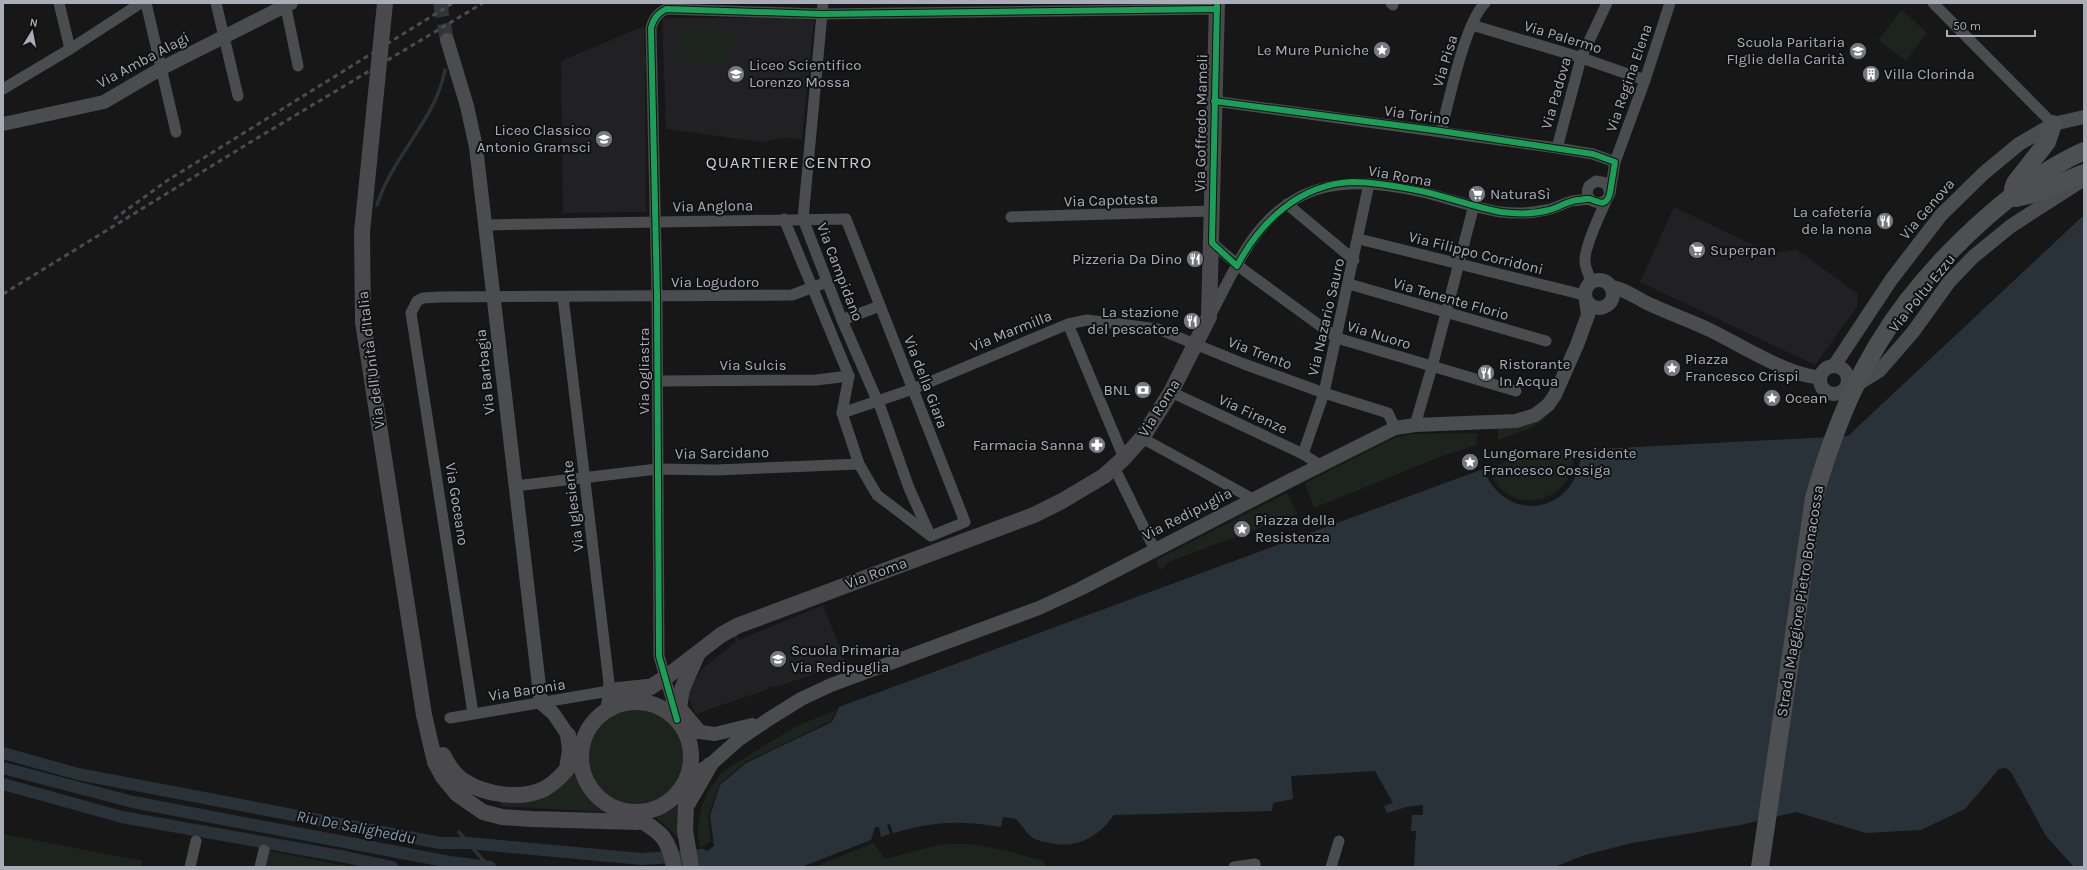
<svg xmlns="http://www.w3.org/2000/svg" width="2087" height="870" viewBox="0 0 2087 870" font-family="Karla,sans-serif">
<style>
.built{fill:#212123}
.green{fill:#1d241e}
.water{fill:#2a3239}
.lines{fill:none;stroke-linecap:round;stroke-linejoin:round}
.stream{stroke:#2a3239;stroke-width:3.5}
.canal{stroke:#2a3239;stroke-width:12}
.tertiary-tunnel{stroke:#343537;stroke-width:14;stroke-dasharray:14 7;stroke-linecap:butt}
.minor{stroke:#4b4c50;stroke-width:11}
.tertiary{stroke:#4b4c50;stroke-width:14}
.secondary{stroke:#4a4a4e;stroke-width:16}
.primary{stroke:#4d4f52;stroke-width:18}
.rail{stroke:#4b4c4f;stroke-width:3;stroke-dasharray:5 4;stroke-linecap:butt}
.secondary-bridge{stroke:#4a4a4e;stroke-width:16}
.primary-bridge{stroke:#4d4f52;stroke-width:18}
.cycleway-casing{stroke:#111113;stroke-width:8}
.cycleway{stroke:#1a9f57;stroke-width:6}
.labels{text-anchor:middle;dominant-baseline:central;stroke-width:4;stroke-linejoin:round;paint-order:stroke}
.street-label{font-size:15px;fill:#a8adb8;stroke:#111113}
.poi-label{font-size:15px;fill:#a8adb8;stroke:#111113;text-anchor:start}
.water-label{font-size:16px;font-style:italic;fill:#7f9bb3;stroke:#111113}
.quarter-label{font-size:17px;letter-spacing:1px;fill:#c9ccd4;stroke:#111113}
</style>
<rect width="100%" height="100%" fill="#171717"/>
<!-- built -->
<g class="built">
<path d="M662,18H792L814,20L802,139L781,138L763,142L666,129Z"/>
<path d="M644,26L645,56H647V65H645L646,212L563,213L561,61Z"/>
<path d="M1674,207L1772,254L1796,249L1858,294L1857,307L1815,365L1640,282Z"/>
<path d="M823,605L846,663L779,686L770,687L766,690L695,714L688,695L694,682L703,668L736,642L733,636L736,634L739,640Z"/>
</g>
<!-- green -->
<g class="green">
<path d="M1902,10L1927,33L1906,61L1878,40Z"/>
<path d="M680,26L733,32L729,64L677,58Z"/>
<path d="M1562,393C1545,428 1532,427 1498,440V428Z"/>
<path d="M1477,433L1476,445L1440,457L1314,508L1305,483L1394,438L1411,434Z"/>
<path d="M1575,449C1574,457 1574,465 1571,473C1559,501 1523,510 1501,489C1495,483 1492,476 1488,469L1522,454Z"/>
<path d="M1287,493L1298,514L1171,561L1161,570L1156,560Z"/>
<circle cx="635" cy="757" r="48"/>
<path d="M836,710L831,721L745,762L719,785L708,816L711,841L700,848L697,832L702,805L707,793L722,772L795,727Z"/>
<path d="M576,766C581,786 590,800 606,812L500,806L501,802C544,805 547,793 576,766Z"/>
<path d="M683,799L678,839L672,831L655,817L672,810Z"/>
<path d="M3,834L142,861L141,867H3Z"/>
<path d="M873,843L886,859C904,855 922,848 940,845C972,840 1013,852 1043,861L1046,867H814Z"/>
<path d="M269,851L354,867H265Z"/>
</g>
<!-- water -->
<path class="water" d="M2084,215V867H2074L2046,836L2011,772L2006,768L1999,769L1965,809L1921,830L1866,833L1796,812L1740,825L1632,843L1585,855L1554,867H1414L1416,831H1411L1412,815H1423V805L1406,807L1387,813L1384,806L1393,803L1375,771L1291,776L1293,799L1273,803L1272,811L1114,815C1098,837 1078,849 1050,843C1044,842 1035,840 1030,836C1025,831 1021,824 1016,819L1003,817L1001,827C960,820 934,821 893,833L890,824L887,825L890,834L881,837L879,827H875L871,840L801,867H705L702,855L714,846L710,816L720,785L746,763L832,722L839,707L1483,469C1508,529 1581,511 1581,450L1848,436Z"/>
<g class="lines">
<!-- stream -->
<g class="stream">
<path d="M377,205C380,196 384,187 388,179C407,142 437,112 445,70"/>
<path d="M459,832L489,867"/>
</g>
<!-- canal -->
<g class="canal">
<path d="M3,753L78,774L440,843H468L642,859L702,855L705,867"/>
<path d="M3,768L133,802L450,862L490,867"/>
<path d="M3,784L122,817L346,857L392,867"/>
</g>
<!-- tertiary-tunnel -->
<path class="tertiary-tunnel" d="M440,3L447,40"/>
<!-- minor -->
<g class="minor">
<path d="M59,3L70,49"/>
<path d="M146,3L176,132"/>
<path d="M216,3L238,96"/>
<path d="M285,3L298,66"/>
<path d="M823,3L803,219L842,320L881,409L909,488L930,535"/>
<path d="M1391,3L1393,5"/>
<path d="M1933,3L2053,124"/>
<path d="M1472,25L1579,57L1645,80"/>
<path d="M3,89L70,49L141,3"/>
<path d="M1214,101L1557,148L1593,154L1615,162"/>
<path d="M1441,131C1449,101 1465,22 1485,3"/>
<path d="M1557,148L1581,58L1607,3"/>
<path d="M1610,193L1606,183L1596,181L1589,186C1581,202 1605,210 1610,193L1615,162L1645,80L1670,3"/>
<path d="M1287,204L1354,260"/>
<path d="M1011,217L1212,211"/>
<path d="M485,225L846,219L965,522L931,536L877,495L859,464L842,413L849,376L784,219"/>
<path d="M1359,239L1580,294L1586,298"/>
<path d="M1212,243L1245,271L1337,338L1516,391"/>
<path d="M1592,282C1589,275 1585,269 1585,261C1584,248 1600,214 1606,201"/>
<path d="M1349,284L1546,341"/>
<path d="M563,297L609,683L607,703L605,711"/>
<path d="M1211,314C1224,290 1236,263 1252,240C1296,178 1353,176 1422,192C1448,198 1474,208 1501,212C1516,214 1532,213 1546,210C1555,209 1563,203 1572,201C1577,200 1584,200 1590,199"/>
<path d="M842,320L880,306"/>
<path d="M1068,324L1124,458"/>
<path d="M657,381L816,380L849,376"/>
<path d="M1171,392L1303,454L1320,465"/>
<path d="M842,413L913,389L1068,324L1087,320L1158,329L1244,364L1324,393L1388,413L1395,428"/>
<path d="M1415,425L1432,367L1474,205"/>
<path d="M1142,438L1253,499"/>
<path d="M1303,454L1324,393L1369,184"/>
<path d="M1114,467L1155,550"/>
<path d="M515,486L657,469L716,470L859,464"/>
<path d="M473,713L411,313L417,301L423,298L439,297L792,295L827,282"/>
<path d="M676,716L659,656L657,295L651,28C654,18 657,14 666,9L821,14L1217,9"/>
<path d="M450,718L609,691"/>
<path d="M190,867L196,841"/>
<path d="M260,867L264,850"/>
<path d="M1234,867L1255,864V867"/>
<path d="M1331,867L1339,841"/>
</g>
<!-- tertiary -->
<g class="tertiary">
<path d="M447,40L467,106L476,147L541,703L553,713L568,735"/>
<path d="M3,124L104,102L162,68L291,3"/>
<circle cx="1599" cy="294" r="14"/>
<path d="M1611,287C1625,289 1635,297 1647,303C1668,313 1691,321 1712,331C1738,344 1793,378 1820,377"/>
<path d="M1834,366L1891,280L1941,215L1984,173L2019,144L2053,124L2084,117"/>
<circle cx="1834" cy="380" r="14"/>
<path d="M1852,383L1861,382L1880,370L1913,332L1949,282L1973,257L2011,226L2084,179"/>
<path d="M684,730L715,734L752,725"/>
<path d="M687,778L710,765L738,740L769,719L801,699L831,685L1039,608L1080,589L1291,480L1395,428L1415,425L1516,421L1535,415L1548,405L1555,395L1577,345L1588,315L1586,300"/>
</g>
<!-- secondary -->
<g class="secondary">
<path d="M609,691L647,687"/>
<circle cx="636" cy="757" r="55"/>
<path d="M625,703L665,678L721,635L737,626L1034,515L1062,501L1104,476L1124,458L1142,438L1171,392L1209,317L1217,3"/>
<path d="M682,712L698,731"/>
<path d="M424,715L435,762L443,777L457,794L483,812L502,817L532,819L637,822"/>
<path d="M677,720L682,689L698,653"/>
<path d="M443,755C448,765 454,775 464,781C485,795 521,800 544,789C560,780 570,766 580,751"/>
<path d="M567,769L570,750L568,735"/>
<path d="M687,778L685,830L691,867"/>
<path d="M688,803L710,765"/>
<path d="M630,813C657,832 667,831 674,867"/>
</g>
<!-- primary -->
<g class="primary">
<path d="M2013,189L2015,183L2047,142L2053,124"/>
<path d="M2016,198L2033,194L2084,173"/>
<path d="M1908,300C1950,246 2021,179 2084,151"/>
</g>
<!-- rail -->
<g class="rail">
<path d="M114,219L168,180L453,3"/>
<path d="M3,294L254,140L483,3"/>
</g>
<!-- secondary-bridge -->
<path class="secondary-bridge" d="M385,3L362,232L363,322L424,715"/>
<!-- primary-bridge -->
<path class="primary-bridge" d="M1760,867L1814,498C1835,425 1861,361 1908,300"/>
<defs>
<g id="cycleway">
<path d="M1214,101L1441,131L1593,154L1615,162L1610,193C1606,208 1599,202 1590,199C1587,198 1581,200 1578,200C1568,201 1559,207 1549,210C1534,214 1516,214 1501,212C1474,207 1448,197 1421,191C1401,187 1372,182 1352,182C1300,184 1260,222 1237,266L1212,243L1217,3"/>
<path d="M677,720L659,656L657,295L651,28C654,18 657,14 666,9L821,14L1217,9"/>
</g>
</defs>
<!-- cycleway casing -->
<use href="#cycleway" class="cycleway-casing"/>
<!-- cycleway -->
<use href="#cycleway" class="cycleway"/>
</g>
<!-- icons -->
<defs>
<symbol id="sight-disc" viewBox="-11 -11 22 22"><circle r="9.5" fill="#757880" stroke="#111113"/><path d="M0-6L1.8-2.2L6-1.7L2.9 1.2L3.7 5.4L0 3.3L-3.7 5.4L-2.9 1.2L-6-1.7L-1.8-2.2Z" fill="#fff"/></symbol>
<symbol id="school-disc" viewBox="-11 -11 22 22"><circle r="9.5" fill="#757880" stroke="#111113"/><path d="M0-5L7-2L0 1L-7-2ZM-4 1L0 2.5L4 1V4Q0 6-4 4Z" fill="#fff"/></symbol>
<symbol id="building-disc" viewBox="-11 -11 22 22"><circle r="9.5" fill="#757880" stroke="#111113"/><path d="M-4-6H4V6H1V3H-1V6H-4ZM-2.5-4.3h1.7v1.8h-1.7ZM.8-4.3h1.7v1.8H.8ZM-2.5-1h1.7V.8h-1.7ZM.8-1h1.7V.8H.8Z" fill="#fff"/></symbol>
<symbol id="supermarket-disc" viewBox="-11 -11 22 22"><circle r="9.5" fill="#757880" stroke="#111113"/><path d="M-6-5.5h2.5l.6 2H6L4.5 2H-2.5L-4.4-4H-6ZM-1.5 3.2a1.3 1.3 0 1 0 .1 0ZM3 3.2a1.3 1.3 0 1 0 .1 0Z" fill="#fff"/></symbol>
<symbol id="restaurant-disc" viewBox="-11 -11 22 22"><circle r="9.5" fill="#757880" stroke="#111113"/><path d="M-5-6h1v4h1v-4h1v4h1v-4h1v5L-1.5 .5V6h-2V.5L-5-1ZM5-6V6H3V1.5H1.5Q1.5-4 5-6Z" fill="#fff"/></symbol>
<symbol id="bank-disc" viewBox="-11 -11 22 22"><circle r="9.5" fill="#757880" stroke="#111113"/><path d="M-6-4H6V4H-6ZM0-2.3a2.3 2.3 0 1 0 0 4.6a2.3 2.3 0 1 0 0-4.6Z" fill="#fff"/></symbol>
<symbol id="pharmacy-disc" viewBox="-11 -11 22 22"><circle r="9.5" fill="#757880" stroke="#111113"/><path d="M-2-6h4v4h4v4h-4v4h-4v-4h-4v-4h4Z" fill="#fff"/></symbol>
</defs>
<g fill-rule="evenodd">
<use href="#sight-disc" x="1372" y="40" width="20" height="20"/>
<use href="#school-disc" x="1848" y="41" width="20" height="20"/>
<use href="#school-disc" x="726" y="64" width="20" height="20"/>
<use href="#building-disc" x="1861" y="64" width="20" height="20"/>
<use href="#school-disc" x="594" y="129" width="20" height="20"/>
<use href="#supermarket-disc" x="1467" y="184" width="20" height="20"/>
<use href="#restaurant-disc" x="1875" y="211" width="20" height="20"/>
<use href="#supermarket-disc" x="1687" y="240" width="20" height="20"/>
<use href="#restaurant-disc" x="1185" y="249" width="20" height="20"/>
<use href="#restaurant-disc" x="1182" y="311" width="20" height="20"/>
<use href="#sight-disc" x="1662" y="358" width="20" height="20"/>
<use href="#restaurant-disc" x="1476" y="363" width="20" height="20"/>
<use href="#bank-disc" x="1133" y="380" width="20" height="20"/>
<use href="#sight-disc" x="1762" y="388" width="20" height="20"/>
<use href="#pharmacy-disc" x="1087" y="435" width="20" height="20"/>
<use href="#sight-disc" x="1460" y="452" width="20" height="20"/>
<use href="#sight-disc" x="1232" y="519" width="20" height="20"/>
<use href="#school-disc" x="768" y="649" width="20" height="20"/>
</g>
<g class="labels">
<!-- street labels -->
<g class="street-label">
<text transform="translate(1563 37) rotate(17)">Via Palermo</text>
<text transform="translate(143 60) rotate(-28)">Via Amba Alagi</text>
<text transform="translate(1445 61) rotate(-73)">Via Pisa</text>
<text transform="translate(1629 78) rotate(-71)">Via Regina Elena</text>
<text transform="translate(1556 93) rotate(-74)">Via Padova</text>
<text transform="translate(1417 115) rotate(8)">Via Torino</text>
<text transform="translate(1201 123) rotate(-89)">Via Goffredo Mameli</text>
<text transform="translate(1400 176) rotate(10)">Via Roma</text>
<text transform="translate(1111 200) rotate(-2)">Via Capotesta</text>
<text transform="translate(713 206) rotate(-1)">Via Anglona</text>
<text transform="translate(1927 209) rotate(-49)">Via Genova</text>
<text transform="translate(1476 253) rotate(14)">Via Filippo Corridoni</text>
<text transform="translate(840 272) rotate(69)">Via Campidano</text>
<text x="715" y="282">Via Logudoro</text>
<text transform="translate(1922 293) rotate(-51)">Via Poltu Ezzu</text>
<text transform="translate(1451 299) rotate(16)">Via Tenente Florio</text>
<text transform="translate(1326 317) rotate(-77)">Via Nazario Sauro</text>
<text transform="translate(1011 331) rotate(-22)">Via Marmilla</text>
<text transform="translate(1379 335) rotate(17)">Via Nuoro</text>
<text transform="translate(1260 353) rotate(21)">Via Trento</text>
<text transform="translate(371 360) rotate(-97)">Via dell'Unità d'Italia</text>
<text x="753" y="365">Via Sulcis</text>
<text transform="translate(644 371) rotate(-90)">Via Ogliastra</text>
<text transform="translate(485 372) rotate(-96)">Via Barbagia</text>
<text transform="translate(926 382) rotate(69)">Via della Giara</text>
<text transform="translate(1159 408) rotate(-58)">Via Roma</text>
<text transform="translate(1253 414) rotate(25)">Via Firenze</text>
<text transform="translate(722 453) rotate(-1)">Via Sarcidano</text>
<text transform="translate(457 504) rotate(81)">Via Goceano</text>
<text transform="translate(573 506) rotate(-97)">Via Iglesiente</text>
<text transform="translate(1187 514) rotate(-27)">Via Redipuglia</text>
<text transform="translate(876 573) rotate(-20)">Via Roma</text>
<text transform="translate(1800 601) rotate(-81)">Strada Maggiore Pietro Bonacossa</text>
<text transform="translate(527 690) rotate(-9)">Via Baronia</text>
</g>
<!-- poi labels -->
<g class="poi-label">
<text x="1845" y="42" text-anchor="end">Scuola Paritaria<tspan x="1845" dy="17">FIglie della Carità</tspan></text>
<text x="1369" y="50" text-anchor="end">Le Mure Puniche</text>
<text x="749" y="65">Liceo Scientifico<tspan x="749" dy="17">Lorenzo Mossa</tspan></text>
<text x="1884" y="74">Villa Clorinda</text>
<text x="591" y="130" text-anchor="end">Liceo Classico<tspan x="591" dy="17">Antonio Gramsci</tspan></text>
<text x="1490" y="194">NaturaSì</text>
<text x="1872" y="212" text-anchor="end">La cafetería<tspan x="1872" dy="17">de la nona</tspan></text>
<text x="1710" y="250">Superpan</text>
<text x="1182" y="259" text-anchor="end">Pizzeria Da Dino</text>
<text x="1179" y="312" text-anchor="end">La stazione<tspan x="1179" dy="17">del pescatore</tspan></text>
<text x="1685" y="359">Piazza<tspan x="1685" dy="17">Francesco Crispi</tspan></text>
<text x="1499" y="364">Ristorante<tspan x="1499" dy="17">In Acqua</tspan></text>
<text x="1130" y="390" text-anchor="end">BNL</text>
<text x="1785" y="398">Ocean</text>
<text x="1084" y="445" text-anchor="end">Farmacia Sanna</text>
<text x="1483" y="453">Lungomare Presidente<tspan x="1483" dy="17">Francesco Cossiga</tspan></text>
<text x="1255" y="520">Piazza della<tspan x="1255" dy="17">Resistenza</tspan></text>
<text x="791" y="650">Scuola Primaria<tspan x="791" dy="17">Via Redipuglia</tspan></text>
</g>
<!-- water labels -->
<g class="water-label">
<text transform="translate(356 827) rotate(11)">Riu De Saligheddu</text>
</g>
<!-- quarter labels -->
<g class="quarter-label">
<text x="789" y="162">QUARTIERE CENTRO</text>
</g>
</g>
<!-- border -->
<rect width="2087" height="870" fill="none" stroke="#a8adb8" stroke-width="8"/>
<!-- north arrow -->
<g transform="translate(32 32) rotate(10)" stroke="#111113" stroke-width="3" paint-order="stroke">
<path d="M0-3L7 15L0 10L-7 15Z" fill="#a8adb8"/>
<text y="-6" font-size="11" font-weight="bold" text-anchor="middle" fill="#a8adb8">N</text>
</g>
<!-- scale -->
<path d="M1947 30v6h88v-6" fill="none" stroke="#a8adb8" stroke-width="2"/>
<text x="1953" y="30" font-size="12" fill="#a8adb8" stroke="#111113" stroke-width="3" paint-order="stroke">50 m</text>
</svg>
